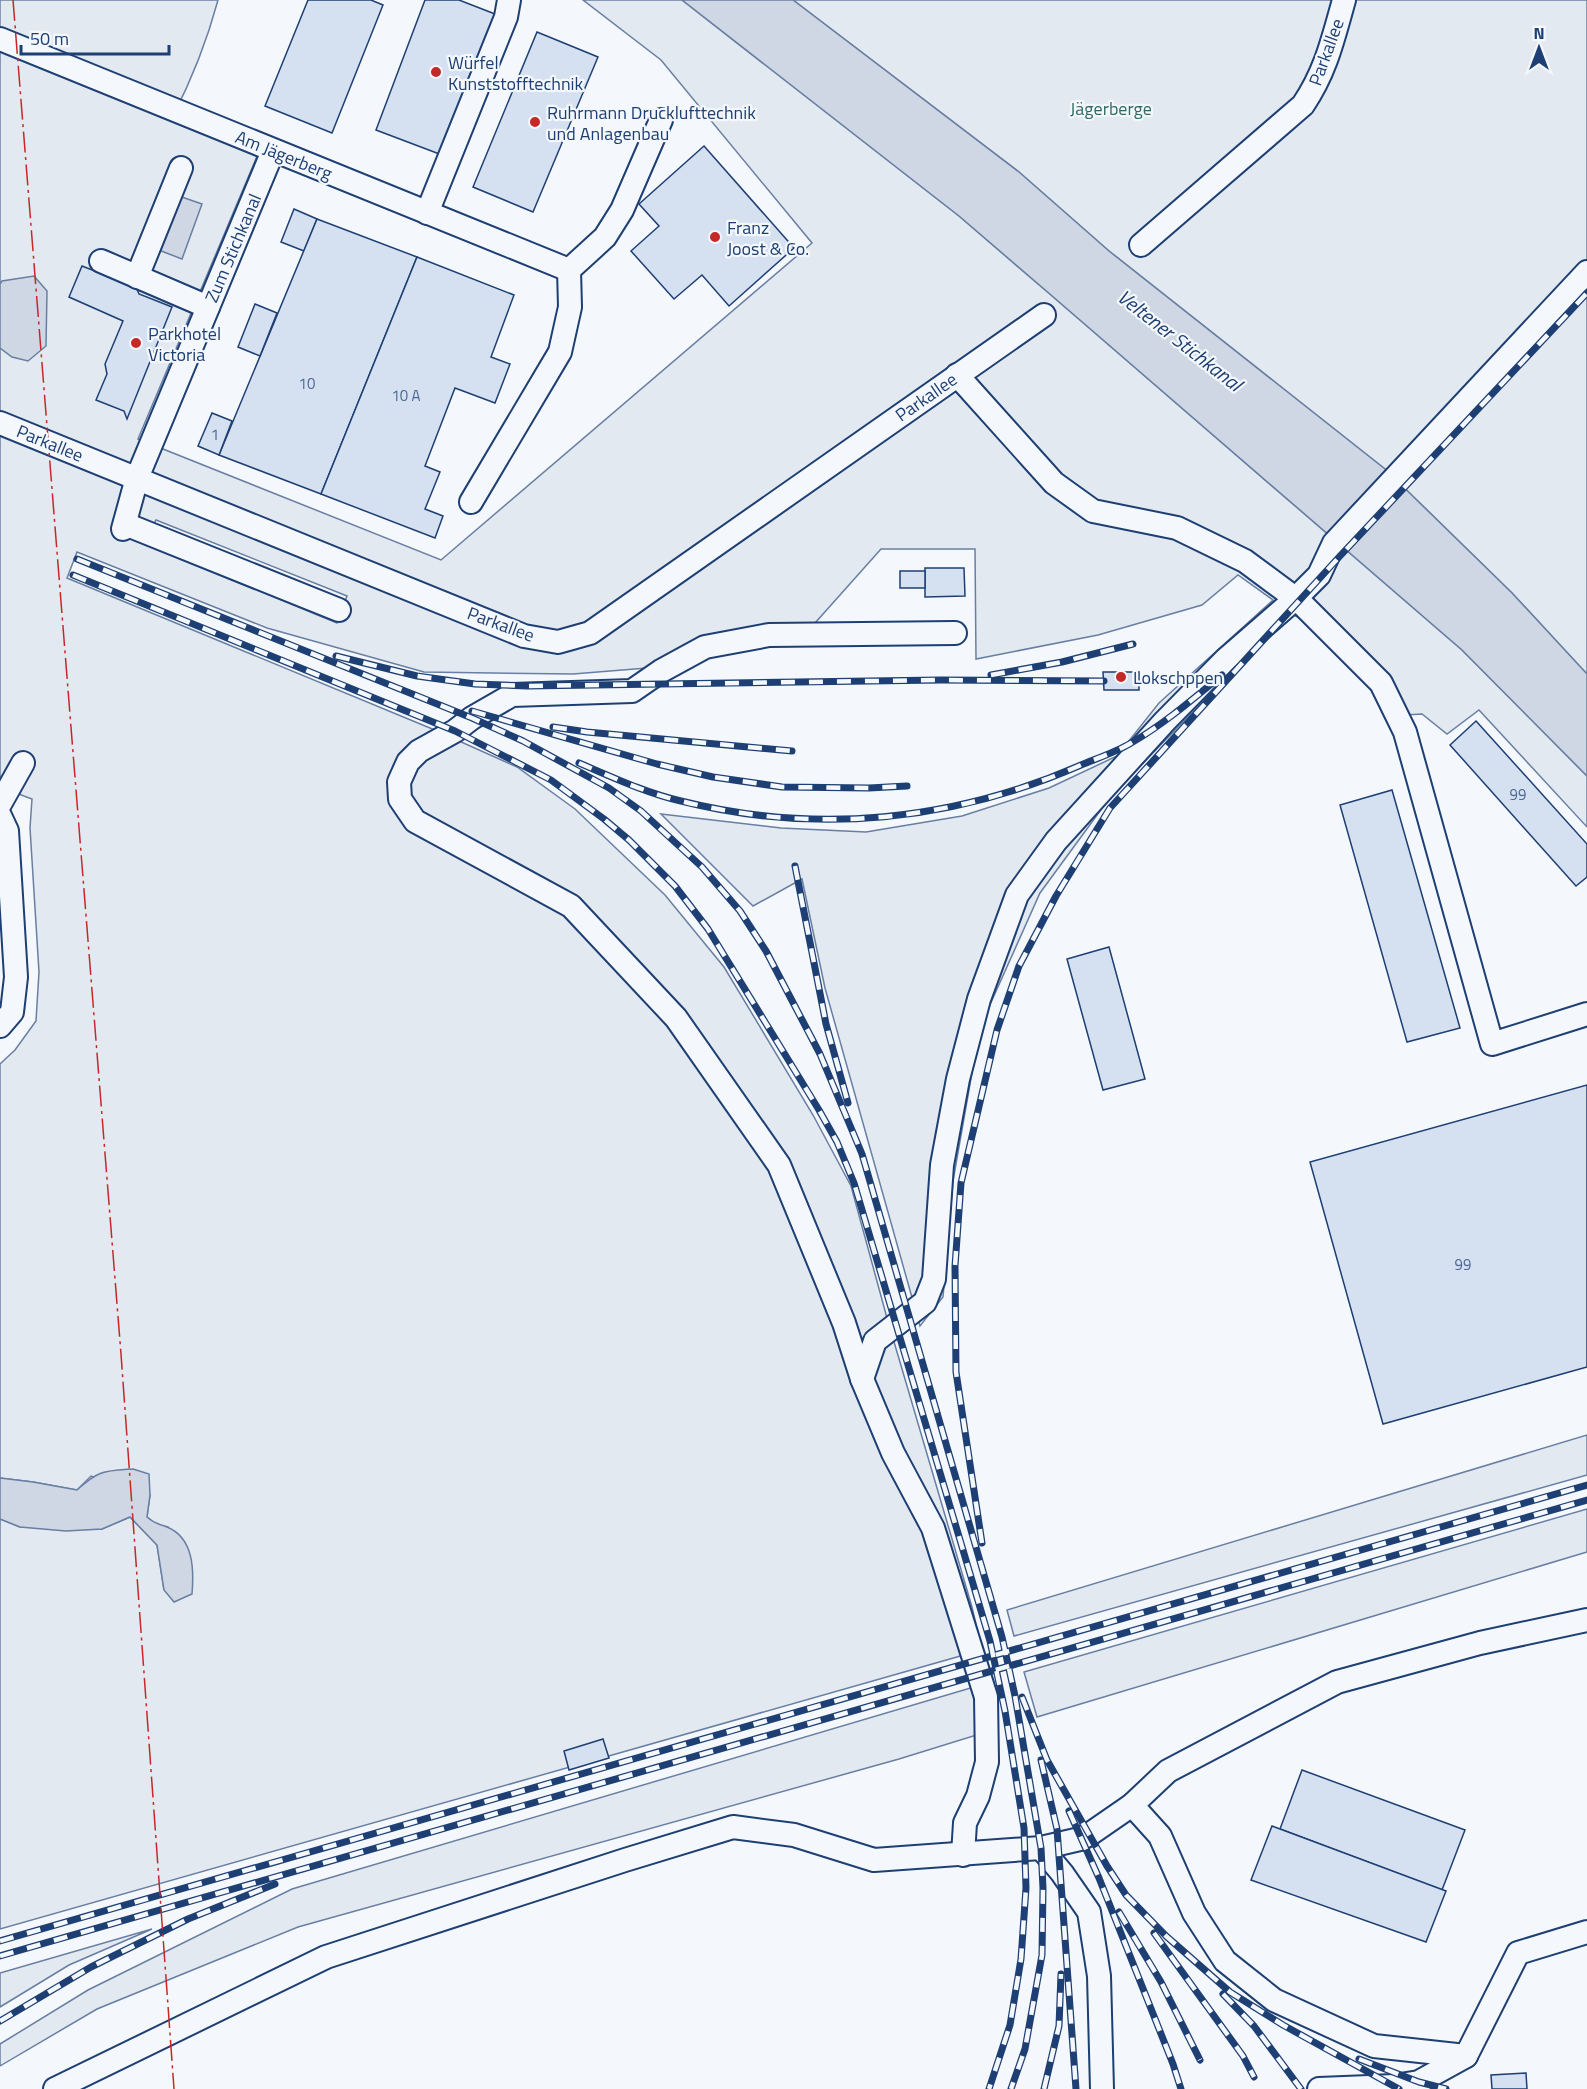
<svg xmlns="http://www.w3.org/2000/svg" width="1587" height="2089" viewBox="0 0 1587 2089" font-family="'Titillium Web',sans-serif">
<style>
.green{fill:#e3e9f0;stroke:#687fa3;stroke-width:1.5;fill-rule:evenodd}
.water{fill:#cfd7e4;stroke:#687fa3;stroke-width:1.5}
.building{fill:#d5e0f0;stroke:#1d3f73;stroke-width:1.5}
.lines{fill:none;stroke-linecap:round;stroke-linejoin:round}
.minor-casing{stroke:#1d3f73;stroke-width:26}
.minor{stroke:#f4f7fb;stroke-width:22}
.rail-casing{stroke:#1d3f73;stroke-width:7}
.rail{stroke:#f4f7fb;stroke-width:4.5;stroke-dasharray:14;stroke-linecap:butt}
.power{stroke:#c62828;stroke-width:1.5;stroke-dasharray:21 4.5 3 4.5;stroke-linecap:butt}
.poi-dot{fill:#c62828;stroke:#f4f7fb;stroke-width:2}
.labels{text-anchor:middle;dominant-baseline:central;stroke-width:4.5;stroke-linejoin:round;paint-order:stroke}
.number-label{font-size:15px;fill:#4b6792}
.street-label{font-size:18px;fill:#1d3f73;stroke:#f4f7fb}
.poi-label{font-size:18px;fill:#1d3f73;stroke:#f4f7fb;text-anchor:start}
.park-label{font-size:18px;fill:#2c6c60;stroke:#f4f7fb}
.water-label{font-size:20px;font-style:italic;fill:#1d3f73;stroke:#f4f7fb}
</style>
<rect width="100%" height="100%" fill="#f4f7fb"/>
<!-- green -->
<g class="green">
<path d="M0,0H218C207,41 191,81 172,118L258,154L138,439L441,560L812,243L661,60L583,0H682L959,216L1051,295L1462,650L1587,776V827L1479,710L1447,734L1422,714L1387,716L1368,685L1300,618L1289,613L1111,796L1040,893L980,1027L953,1181L943,1297L920,1326L825,988L802,879L753,906L661,814L781,828L866,832L962,816L1049,788L1117,756L1159,703L1273,600L1238,575L1202,605L1098,635L976,659L975,549H881L815,623L715,636L647,668L573,674L424,672L267,628L77,552L67,578L430,728L517,767L575,809L665,895L724,967L813,1115L851,1186L887,1318L972,1607L993,1697L996,1729L899,1759L298,1927L97,2009L0,2066V2044L88,1990L292,1889L974,1687L964,1655L0,1929V1519L20,1527L102,1529L130,1517L157,1545L164,1590L168,1527L156,1525L147,1517L150,1495L91,1476L77,1490L33,1482L0,1478V1064L15,1050L36,1021L39,972L30,828L32,799L0,787ZM156,520L347,596L337,623L144,544Z"/>
<path d="M793,0H1587V674L1512,593L1385,469L1109,251L1019,172Z"/>
<path d="M1587,1435V1475L1014,1636L1007,1610Z"/>
<path d="M1587,1509V1552L1037,1717L1024,1672Z"/>
<path d="M152,1929L69,1965L0,2007V1973Z"/>
</g>
<!-- water -->
<g class="water">
<path d="M682,0H793L1019,172L1109,251L1385,469L1512,593L1587,674V776L1462,650L1051,295L959,216Z"/>
<path d="M176,195L202,204L182,259L156,249Z"/>
<path d="M34,276L47,291L46,346L28,361L12,357L0,348V284L2,281Z"/>
<path d="M133,1469L149,1474L150,1495L147,1517C156,1525 158,1523 167,1527C194,1538 194,1570 192,1594L174,1602L164,1590L157,1545L130,1517L102,1529L66,1531L20,1527L0,1519V1478L33,1482L77,1490C99,1470 104,1471 133,1469Z"/>
</g>
<!-- building -->
<g class="building">
<path d="M308,0H371L383,5L332,133L265,106Z"/>
<path d="M425,0H459L495,14L442,155L376,130Z"/>
<path d="M537,32L598,57L533,212L473,187Z"/>
<path d="M704,146L794,248L729,306L702,275L674,299L631,251L659,226L639,204Z"/>
<path d="M294,209L317,219L304,251L281,242Z"/>
<path d="M317,219L417,257L321,494L219,455Z"/>
<path d="M417,257L514,295L491,357L510,364L495,403L455,388L425,466L440,472L425,509L443,516L435,538L321,494Z"/>
<path d="M82,266L136,287L139,294L172,307L127,419L124,411L96,400L107,374L105,364L123,321L69,297Z"/>
<path d="M255,304L277,313L260,356L238,347Z"/>
<path d="M212,413L232,421L219,455L198,446Z"/>
<path d="M925,568H964L965,596L925,597Z"/>
<rect x="900" y="571" width="25" height="17"/>
<path d="M1103,672H1139V690H1104Z"/>
<path d="M1476,721L1587,844V877L1576,886L1450,745Z"/>
<path d="M1392,790L1460,1028L1407,1042L1340,805Z"/>
<path d="M1109,947L1145,1079L1103,1090L1067,959Z"/>
<path d="M1587,1085V1367L1383,1424L1310,1162Z"/>
<path d="M603,1739L609,1758L569,1770L564,1751Z"/>
<path d="M1302,1770L1465,1830L1442,1890L1280,1829Z"/>
<path d="M1272,1826L1446,1891L1426,1942L1251,1880Z"/>
<path d="M1526,2073L1527,2089H1492L1491,2075Z"/>
</g>
<g class="lines">
<defs>
<g id="minor">
<path d="M0,39L569,270"/>
<path d="M427,213L506,17L509,0"/>
<path d="M1141,245L1303,105C1326,71 1333,39 1344,0"/>
<path d="M101,261L208,307"/>
<path d="M137,277L181,168"/>
<path d="M957,375L1054,483L1093,511L1177,528L1245,561L1299,601L1381,683L1405,732L1492,1044L1587,1014"/>
<path d="M0,423L524,636L558,642L590,633L1044,315"/>
<path d="M471,502L560,352L570,307L569,270L605,237L622,210L661,120"/>
<path d="M125,524L339,610"/>
<path d="M123,529L137,478L273,151"/>
<path d="M955,633L769,635L705,647L661,671L632,691L512,695L472,718L455,731L419,751L408,762L399,782L400,799L415,821L571,906L676,1018L779,1165L844,1323L862,1379L893,1453L933,1528L986,1697L987,1762L978,1796L965,1823L963,1855"/>
<path d="M0,804L23,763"/>
<path d="M0,816L7,831L16,977L12,1012L0,1026"/>
<path d="M862,1379L875,1341L925,1302L934,1279L942,1165L958,1079L979,999L1017,895L1056,841L1165,721L1226,659L1295,599L1319,575L1334,543L1587,272"/>
<path d="M1132,1805L1160,1836L1194,1913L1225,1961L1274,2000L1374,2046L1466,2056"/>
<path d="M1041,1848L1062,1873L1089,1912L1099,1976L1102,2089"/>
<path d="M55,2089L326,1957L625,1860L733,1827L794,1835L874,1860L1041,1848L1080,1839L1090,1834L1132,1805L1168,1771L1337,1682L1480,1643L1587,1620"/>
<path d="M1319,2089L1394,2086L1419,2082L1466,2056L1518,1953L1587,1932"/>
</g>
</defs>
<!-- minor casing -->
<use href="#minor" class="minor-casing"/>
<!-- minor -->
<use href="#minor" class="minor"/>
<defs>
<g id="rail">
<path d="M77,559L472,718L523,741L609,788L641,811L702,867L740,911L766,951L820,1054L862,1154L1002,1637L1015,1696L1041,1848L1043,1888L1042,1955L1025,2049L1011,2089"/>
<path d="M73,575L455,731L551,780L604,819L629,840L675,886L708,929L819,1110L837,1142L854,1183L990,1641L1005,1711L1024,1828L1026,1888L1021,1959L1010,2025L989,2089"/>
<path d="M336,656L417,676L475,684L527,686L941,680L1104,681"/>
<path d="M991,675L1062,662L1133,644"/>
<path d="M472,711L657,764L713,777L782,787L869,788L907,786"/>
<path d="M553,727L587,732L792,751"/>
<path d="M579,763C612,777 646,793 681,801C817,835 953,821 1081,765C1098,758 1116,752 1131,743C1164,724 1193,699 1222,675"/>
<path d="M795,866L826,1024L848,1103"/>
<path d="M982,1543L956,1372L955,1266L961,1183L997,1030L1019,966L1056,896L1110,808L1340,556L1587,293"/>
<path d="M1022,1697L1047,1760L1107,1866L1126,1895L1166,1936L1230,1992L1283,2025L1399,2089"/>
<path d="M1041,1760L1057,1829L1076,2089"/>
<path d="M1069,1811L1099,1878L1173,2064L1181,2089"/>
<path d="M1119,1912L1161,1982L1200,2060"/>
<path d="M1154,1933L1243,2056L1254,2077"/>
<path d="M0,1941L1587,1485"/>
<path d="M0,1956L1587,1500"/>
<path d="M1223,1994L1254,2026L1301,2089"/>
<path d="M0,2021L91,1967L188,1919L275,1884"/>
<path d="M1359,2059L1419,2082L1446,2089"/>
<path d="M1044,2089L1059,2026L1061,1974"/>
</g>
</defs>
<!-- rail casing -->
<use href="#rail" class="rail-casing"/>
<!-- rail -->
<use href="#rail" class="rail"/>
<!-- power -->
<path class="power" d="M13,0L121,1354L174,2089"/>
</g>
<!-- markers -->
<g class="poi-dot">
<circle cx="436" cy="72" r="6"/>
<circle cx="535" cy="122" r="6"/>
<circle cx="715" cy="237" r="6"/>
<circle cx="136" cy="343" r="6"/>
<circle cx="1121" cy="677" r="6"/>
</g>
<g class="labels">
<!-- number labels -->
<g class="number-label">
<text x="307" y="383">10</text>
<text x="406" y="395">10 A</text>
<text x="215" y="434">1</text>
<text x="1518" y="794">99</text>
<text x="1463" y="1264">99</text>
</g>
<!-- street labels -->
<g class="street-label">
<text transform="translate(1326 52) rotate(-70)">Parkallee</text>
<text transform="translate(284 155) rotate(22)">Am Jägerberg</text>
<text transform="translate(233 248) rotate(-67)">Zum Stichkanal</text>
<text transform="translate(926 397) rotate(-35)">Parkallee</text>
<text transform="translate(50 443) rotate(22)">Parkallee</text>
<text transform="translate(501 624) rotate(20)">Parkallee</text>
</g>
<!-- poi labels -->
<g class="poi-label">
<text x="448" y="62">Würfel<tspan x="448" dy="21">Kunststofftechnik</tspan></text>
<text x="547" y="112">Ruhrmann Drucklufttechnik<tspan x="547" dy="21">und Anlagenbau</tspan></text>
<text x="727" y="227">Franz<tspan x="727" dy="21">Joost &amp; Co.</tspan></text>
<text x="148" y="333">Parkhotel<tspan x="148" dy="21">Victoria</tspan></text>
<text x="1133" y="677">Lokschppen</text>
</g>
<!-- park labels -->
<g class="park-label">
<text x="1111" y="108">Jägerberge</text>
</g>
<!-- water labels -->
<g class="water-label">
<text transform="translate(1180 340) rotate(38)">Veltener Stichkanal</text>
</g>
</g>
<!-- north arrow -->
<g transform="translate(1539 48)" stroke="#f4f7fb" stroke-width="4.5" paint-order="stroke">
<path d="M0-4.5L10 22L0 15L-10 22Z" fill="#1d3f73"/>
<text y="-9" font-size="16" font-weight="bold" text-anchor="middle" fill="#1d3f73">N</text>
</g>
<!-- scale -->
<path d="M21 45v9h148v-9" fill="none" stroke="#1d3f73" stroke-width="3"/>
<text x="30" y="45" font-size="18" fill="#1d3f73" stroke="#f4f7fb" stroke-width="4.5" paint-order="stroke">50 m</text>
</svg>
